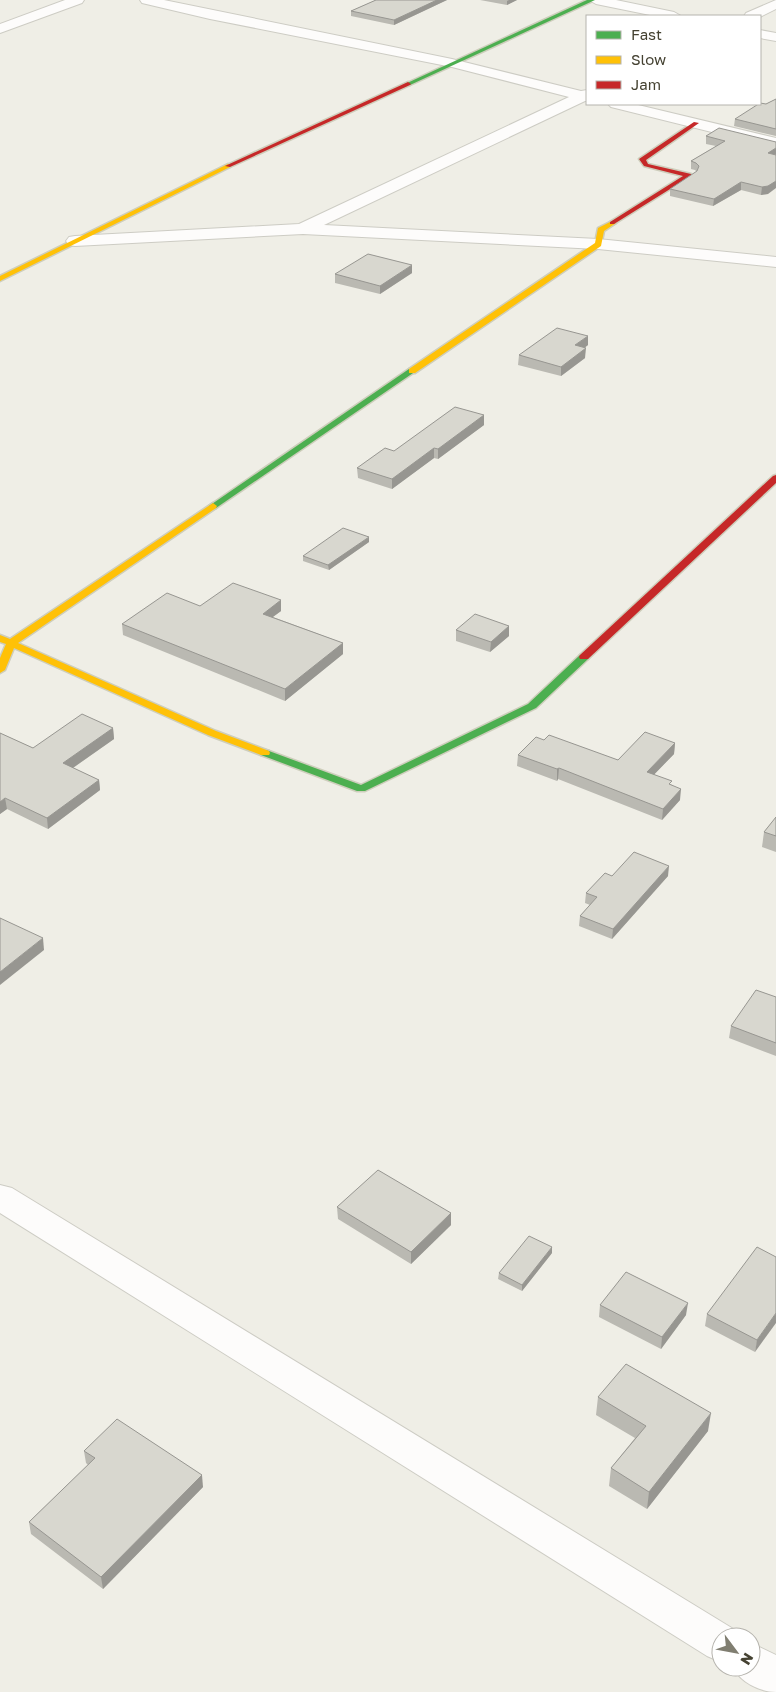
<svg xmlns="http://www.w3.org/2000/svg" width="776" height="1692" viewBox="0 0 776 1692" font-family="'Golos Text',sans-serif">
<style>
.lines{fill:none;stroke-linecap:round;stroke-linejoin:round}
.street-casing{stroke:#cdccc4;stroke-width:2}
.fast-casing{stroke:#cecebc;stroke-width:3}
.slow-casing{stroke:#cecebc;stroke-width:3}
.jam-casing{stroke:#cecebc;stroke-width:3}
.street{fill:#fdfcfb;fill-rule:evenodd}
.fast{fill:#4caf50;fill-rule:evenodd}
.slow{fill:#ffc107;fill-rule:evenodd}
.jam{fill:#c62828;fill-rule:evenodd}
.wall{fill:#bab9b2}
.shaded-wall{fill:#979691}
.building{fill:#d8d7cf;stroke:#979691}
</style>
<rect width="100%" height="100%" fill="#efeee6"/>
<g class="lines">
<defs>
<g id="street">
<path d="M65,0H84L82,3L0,33V24Z"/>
<path d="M140,0H164L452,59L581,91L587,90V101H585L324,225L598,239L776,257V267L598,249L303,234L75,246L69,245L66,241L69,237L75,236L299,224L569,97L452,67L210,19L142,3Z"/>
<path d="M589,0H616L674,12L681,16H655L596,4Z"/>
<path d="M776,0V9L760,17L744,16L746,13Z"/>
<path d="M760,30L776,33V41L760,38Z"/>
<path d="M608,104H634L776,138V148L611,107Z"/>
<path d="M0,1185L12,1188L735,1630L739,1637H721V1662L707,1656L0,1213Z"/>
<path d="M751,1643L776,1655V1692C760,1692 740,1682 733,1667H751Z"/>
</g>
<g id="fast">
<path d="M587,0H595L410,85L405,84Z"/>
<path d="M409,369L416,371L216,508L213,509L209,506Z"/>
<path d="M584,654L589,657L588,659L536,708L365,791H357L261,755L260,753L265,750L269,751L361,785L528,704L580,655Z"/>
</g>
<g id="slow">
<path d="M228,164L230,165V167L0,281V276Z"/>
<path d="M610,222L616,223L604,231L601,246L415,373H409V369L595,243L598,228Z"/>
<path d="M213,503L217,506L216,508L18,643L216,731L269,751L270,753L269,755H261L208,735L14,648L5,670L0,673V658L6,644L0,642V635L10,639Z"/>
</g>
<g id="jam">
<path d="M408,82L411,84L410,85L230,167L225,166Z"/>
<path d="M694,122L699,123L646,160L648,164L691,174V176L614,224H610V222L683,176L644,166L639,159Z"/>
<path d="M776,475V483L588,659H580L579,657L580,655L773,476Z"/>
</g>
</defs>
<!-- street casing -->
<use href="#street" class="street-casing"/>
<!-- fast casing -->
<use href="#fast" class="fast-casing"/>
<!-- slow casing -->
<use href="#slow" class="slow-casing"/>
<!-- jam casing -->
<use href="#jam" class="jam-casing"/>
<!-- street -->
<use href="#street" class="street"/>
<!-- fast -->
<use href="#fast" class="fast"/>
<!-- slow -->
<use href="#slow" class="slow"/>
<!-- jam -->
<use href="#jam" class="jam"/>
</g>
<!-- wall -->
<g class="wall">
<path d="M376,0H447L394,25L351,16V11Z"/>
<path d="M480,0H517L507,5Z"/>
<path d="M776,99V136L734,126L735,119Z"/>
<path d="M706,136L776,142L768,194L761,195L741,190L713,206L670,196V189L697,172L695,170L691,169V161L716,146L706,144Z"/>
<path d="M412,273L380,294L335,283V274Z"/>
<path d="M588,345L584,348L585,358L561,376L518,365L519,355Z"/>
<path d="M484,415V425L438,459L434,458L392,489L358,478L357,468L394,451Z"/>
<path d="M369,542L329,570L303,561V556Z"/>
<path d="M281,600V611L273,617L343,643V654L285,701L123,635L122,624L200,606Z"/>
<path d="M509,626V636L490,652L456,641V630Z"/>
<path d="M113,728L114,739L73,768L99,780L100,790L48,829L7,809L0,814V733L33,748Z"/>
<path d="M544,740L618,760L675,743L674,754L654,774L672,785L680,800L662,820L558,779L557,781L517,766L518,755Z"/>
<path d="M776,817V852L762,847L764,832Z"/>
<path d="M612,876H668L612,939L579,926L580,916L590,905L585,903L586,893Z"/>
<path d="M776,997V1056L729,1038L731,1026Z"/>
<path d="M337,1207L451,1225L411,1264L338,1219Z"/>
<path d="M552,1253L522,1291L498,1279L499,1273Z"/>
<path d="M776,1257L755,1352L705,1326L707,1314Z"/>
<path d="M600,1305L686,1315L661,1349L599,1317Z"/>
<path d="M598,1397L708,1431L647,1509L609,1486L611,1468L635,1438L596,1415Z"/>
<path d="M84,1451L203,1487L103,1589L31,1534L29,1522L88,1465L86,1463Z"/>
</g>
<!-- shaded-wall -->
<g class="shaded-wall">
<path d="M437,0H447L394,25V20Z"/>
<path d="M509,0H517L507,5V1Z"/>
<path d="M776,148V155L768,153Z"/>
<path d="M776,181V188L768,194L761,195L762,187Z"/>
<path d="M741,182V190L713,206L714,199Z"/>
<path d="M412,265V273L380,294V286Z"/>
<path d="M588,336V345L575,355V345Z"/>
<path d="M586,348L585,358L561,376V367Z"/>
<path d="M484,415V425L438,459V449Z"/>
<path d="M434,448V458L392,489V479Z"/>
<path d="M369,537V542L329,570L328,565Z"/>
<path d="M281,600V611L263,624V614Z"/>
<path d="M509,626V636L490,652L491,642Z"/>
<path d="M343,643V654L285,701V689Z"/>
<path d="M113,728L114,739L64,774L63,763Z"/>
<path d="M675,743L674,754L646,783L647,772Z"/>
<path d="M559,768L558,779L557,781V769Z"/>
<path d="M99,780L100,790L48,829L47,818Z"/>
<path d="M681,789L680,800L662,820L663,809Z"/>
<path d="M5,798L7,809L0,814V802Z"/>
<path d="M669,866L668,876L612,939L613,929Z"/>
<path d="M43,938L44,950L0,985V972Z"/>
<path d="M451,1213V1225L411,1264V1252Z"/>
<path d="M552,1247V1253L522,1291V1285Z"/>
<path d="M688,1303L686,1315L661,1349L662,1337Z"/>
<path d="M776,1313V1323L755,1352L757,1340Z"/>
<path d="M711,1413L708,1431L647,1509L649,1492Z"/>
<path d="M202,1475L203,1487L103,1589L101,1577Z"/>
</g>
<!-- building -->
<g class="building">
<path d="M376,0H437L394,20L351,11Z"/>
<path d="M776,99V129L735,119L760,103L766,104Z"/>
<path d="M719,128L776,142V148L768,153L776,155V181L768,186L762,187L741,182L714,199L670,189L697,171L699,166L696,163L691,161L725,141L706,136Z"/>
<path d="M368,254L412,265L380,286L335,274Z"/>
<path d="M557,328L588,336L575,345L586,348L561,367L519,355Z"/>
<path d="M455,407L484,415L438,449L434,448L392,479L357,468L385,448L394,451Z"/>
<path d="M343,528L369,537L328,565L303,556Z"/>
<path d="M233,583L281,600L263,614L343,643L285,689L122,624L167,593L200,606Z"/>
<path d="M475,614L509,626L491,642L456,630Z"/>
<path d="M82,714L113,728L63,763L99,780L47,818L5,798L0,802V733L33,748Z"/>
<path d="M645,732L675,743L647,772L672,781L669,784L681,789L663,809L559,768L557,769L518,755L536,737L544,740L549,735L618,760Z"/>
<path d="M776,817V836L764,832Z"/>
<path d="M634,852L669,866L613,929L580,916L597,897L586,893L605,873L612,876Z"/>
<path d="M0,918L43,938L0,972Z"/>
<path d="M756,990L776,997V1043L731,1026Z"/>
<path d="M378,1170L451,1213L411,1252L337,1207Z"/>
<path d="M529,1236L552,1247L522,1285L499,1273Z"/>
<path d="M757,1247L776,1257V1313L757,1340L707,1314Z"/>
<path d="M626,1272L688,1303L662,1337L600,1305Z"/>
<path d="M626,1364L711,1413L649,1492L611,1468L646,1426L598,1397Z"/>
<path d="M117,1419L202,1475L101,1577L29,1522L95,1458L84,1451Z"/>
</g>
<!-- legend -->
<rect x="586" y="15" width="175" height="90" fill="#ffffff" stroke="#b5b3ad"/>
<rect x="596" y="31" width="25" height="8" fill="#4caf50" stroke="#b5b3ad"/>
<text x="631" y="40" font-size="15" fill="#454232">Fast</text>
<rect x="596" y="56" width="25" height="8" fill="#ffc107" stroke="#b5b3ad"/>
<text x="631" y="65" font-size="15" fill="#454232">Slow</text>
<rect x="596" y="81" width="25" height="8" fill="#c62828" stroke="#b5b3ad"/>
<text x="631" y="90" font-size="15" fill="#454232">Jam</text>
<!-- north arrow -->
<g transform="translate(736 1652) rotate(122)"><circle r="24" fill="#ffffff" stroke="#b5b3ad"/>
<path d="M0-4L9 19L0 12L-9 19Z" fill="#807e71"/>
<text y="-8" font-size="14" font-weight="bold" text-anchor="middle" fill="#454232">N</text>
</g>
</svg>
